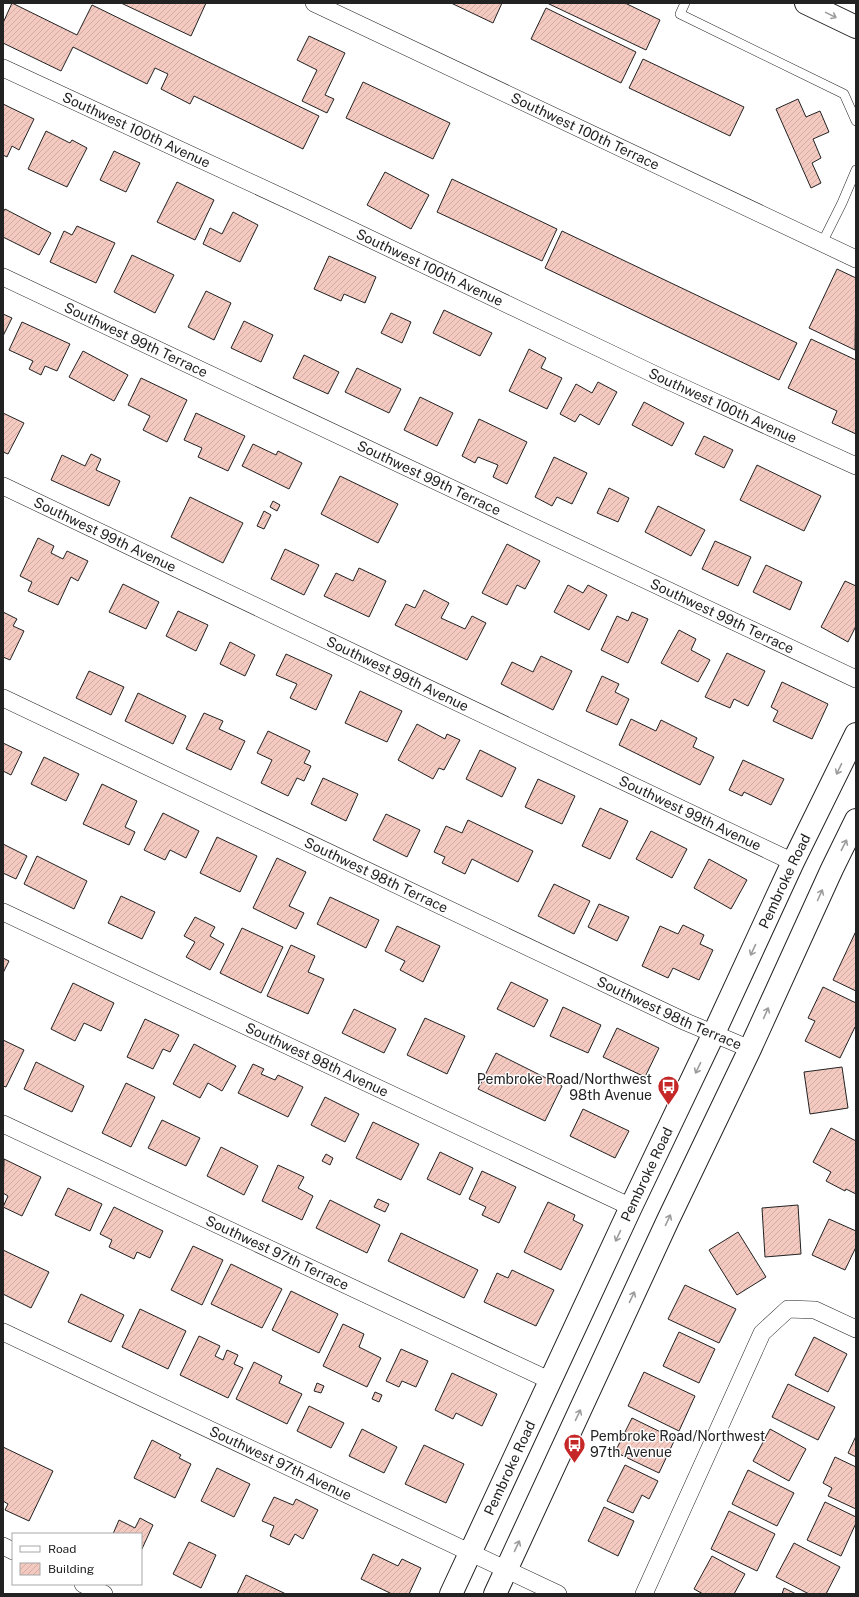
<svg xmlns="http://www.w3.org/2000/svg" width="859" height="1597" viewBox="0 0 859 1597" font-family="'Public Sans',sans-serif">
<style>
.building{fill:url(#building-hatch);stroke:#222}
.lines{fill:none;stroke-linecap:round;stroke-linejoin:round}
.lane-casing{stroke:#222;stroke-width:10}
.street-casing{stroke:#222;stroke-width:18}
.secondary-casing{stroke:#222;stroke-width:24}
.lane{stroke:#fff;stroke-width:9}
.street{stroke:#fff;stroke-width:17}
.secondary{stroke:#fff;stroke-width:22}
.oneway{stroke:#9c9c9c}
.labels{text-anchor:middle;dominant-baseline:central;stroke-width:3;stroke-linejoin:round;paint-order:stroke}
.street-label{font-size:14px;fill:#222;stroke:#fff}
.poi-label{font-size:14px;fill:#222;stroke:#fff;text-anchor:end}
</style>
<defs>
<pattern id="building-hatch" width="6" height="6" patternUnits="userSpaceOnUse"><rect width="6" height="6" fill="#f3c9c0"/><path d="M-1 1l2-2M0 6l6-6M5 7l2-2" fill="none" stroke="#d0aca5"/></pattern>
</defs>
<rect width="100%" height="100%" fill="#fff"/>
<!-- building -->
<g class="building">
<path d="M12,3L77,35L92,5L319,116L303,149L194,96L190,104L161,89L168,74L155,68L147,84L73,47L61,71L3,43V23Z"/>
<path d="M121,3H206L191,36Z"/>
<path d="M451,3H502L493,23Z"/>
<path d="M547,3H625L660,20L646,50Z"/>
<path d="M546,8L636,52L621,83L531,39Z"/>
<path d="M309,36L345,53L325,95L334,99L327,113L302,101L317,70L297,60Z"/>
<path d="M643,59L744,107L730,136L629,88Z"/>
<path d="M363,82L450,123L433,159L346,118Z"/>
<path d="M798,99L806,117L820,111L829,132L813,139L821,158L812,163L821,183L811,188L776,109Z"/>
<path d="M3,104L34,119L19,150L12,146L7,157L3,155Z"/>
<path d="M46,131L70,143L72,140L87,148L67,187L28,169Z"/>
<path d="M114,151L140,163L126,192L100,180Z"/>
<path d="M385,172L429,195L411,229L367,205Z"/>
<path d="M452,179L557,229L542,261L437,212Z"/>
<path d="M177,182L214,200L195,240L157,222Z"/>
<path d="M5,209L51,233L39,255L3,237V212Z"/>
<path d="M233,212L258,225L240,262L203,244L210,228L222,234Z"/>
<path d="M77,226L115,243L96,283L50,262L64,231L72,235Z"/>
<path d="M562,231L797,343L779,380L545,268Z"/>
<path d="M132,255L174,275L155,313L114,292Z"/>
<path d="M329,256L376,277L365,303L344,294L341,301L314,289Z"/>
<path d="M837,269L856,278L855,350L809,328Z"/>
<path d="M206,291L231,303L214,340L188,327Z"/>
<path d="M444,310L492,333L480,356L433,333Z"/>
<path d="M391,313L411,322L402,343L381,333Z"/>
<path d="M3,314L12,318L3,336Z"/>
<path d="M244,321L273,335L261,362L231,348Z"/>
<path d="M22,322L70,344L57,371L45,366L41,375L29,369L33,361L9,350Z"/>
<path d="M811,339L856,360V434L832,423L837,411L788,388Z"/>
<path d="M529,349L546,358L541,368L562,378L547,409L509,391Z"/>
<path d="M83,351L128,375L114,401L69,377Z"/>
<path d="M304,355L339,372L328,394L293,378Z"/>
<path d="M357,368L401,389L389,413L345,392Z"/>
<path d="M141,378L187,400L167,442L143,430L150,416L128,405Z"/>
<path d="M598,382L617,392L599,425L580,414L575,422L560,414L576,384L592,393Z"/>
<path d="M420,397L453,413L437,446L404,430Z"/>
<path d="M644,402L684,423L672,446L632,425Z"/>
<path d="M3,413L24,423L8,454L3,452Z"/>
<path d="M196,413L245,436L228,471L198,457L202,448L184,440Z"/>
<path d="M479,419L527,442L507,484L493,477L498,465L478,457L475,463L462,456Z"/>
<path d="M704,436L733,450L724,468L695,454Z"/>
<path d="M253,444L276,455L278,451L302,463L289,489L242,466Z"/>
<path d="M91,454L101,459L96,470L120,481L109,506L51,480L62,455L85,466Z"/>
<path d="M554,457L587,473L572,504L557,497L552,506L535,497Z"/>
<path d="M757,465L821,496L804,531L740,500Z"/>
<path d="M340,476L398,504L378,543L321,514Z"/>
<path d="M609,488L629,498L618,522L597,513Z"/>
<path d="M190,497L243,523L223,563L171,537Z"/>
<path d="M273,501L280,505L277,511L270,507Z"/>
<path d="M658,506L705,530L691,556L645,532Z"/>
<path d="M264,511L271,515L264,529L257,526Z"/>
<path d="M38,538L54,546L51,553L63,559L67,551L88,561L78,581L71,577L58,605L28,591L32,582L20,576Z"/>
<path d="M715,541L751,557L738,586L702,569Z"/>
<path d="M507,544L540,561L525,589L517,585L507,605L482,593Z"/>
<path d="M285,549L319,565L304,595L271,579Z"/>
<path d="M766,565L802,582L790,610L753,592Z"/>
<path d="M359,568L386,581L369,617L324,596L336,573L353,581Z"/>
<path d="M845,581L856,586V626L848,642L821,627Z"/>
<path d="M123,584L159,602L146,629L109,612Z"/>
<path d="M568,585L583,593L588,585L607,595L589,630L554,612Z"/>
<path d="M424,590L449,603L441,618L465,629L472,616L486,623L467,660L395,625L406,604L415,608Z"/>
<path d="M178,611L208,625L196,651L166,636Z"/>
<path d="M3,612L17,619L13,626L24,631L10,660L3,657Z"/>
<path d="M632,612L648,619L628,663L601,650L617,616L628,621Z"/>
<path d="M679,630L696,639L691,650L710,660L698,682L661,663Z"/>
<path d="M230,642L255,655L245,676L220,664Z"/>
<path d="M727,653L765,671L748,706L734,699L730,708L705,697Z"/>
<path d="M286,654L332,675L316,710L290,698L297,684L276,675Z"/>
<path d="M541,656L572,671L553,710L501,684L512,662L533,672Z"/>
<path d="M89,671L124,687L111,715L76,698Z"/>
<path d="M602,676L619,684L615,692L629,699L617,725L586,711Z"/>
<path d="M782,682L828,704L812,739L773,721L778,711L771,707Z"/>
<path d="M360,691L402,711L387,742L345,723Z"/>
<path d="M138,693L186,716L173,744L125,721Z"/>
<path d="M204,713L223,721L219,729L245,741L231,770L186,749Z"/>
<path d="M631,719L656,731L661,720L697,738L693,747L714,757L700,785L619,745Z"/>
<path d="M417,724L445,739L447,734L460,740L444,770L439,768L433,779L398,760Z"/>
<path d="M268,731L310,751L304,763L311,766L304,781L297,778L288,796L261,783L272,760L257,753Z"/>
<path d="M3,743L22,752L11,775L3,771Z"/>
<path d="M480,750L516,768L502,797L466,779Z"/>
<path d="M44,757L79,774L66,801L31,784Z"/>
<path d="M743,760L784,779L771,805L744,792L742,796L729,790Z"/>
<path d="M323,778L358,794L346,821L311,804Z"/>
<path d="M538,779L575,796L562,824L525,807Z"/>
<path d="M102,784L137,801L125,827L135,832L129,845L83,824Z"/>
<path d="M600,808L628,821L610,859L582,846Z"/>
<path d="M163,813L199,831L186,858L170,850L165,860L144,850Z"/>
<path d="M386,814L420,830L407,857L373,840Z"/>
<path d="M468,820L533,851L518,882L472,859L465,874L442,863L445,857L434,852L446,826L462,833Z"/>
<path d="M651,831L687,849L672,878L636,859Z"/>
<path d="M217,837L257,856L240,892L200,873Z"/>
<path d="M3,844L27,856L16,879L3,873Z"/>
<path d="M37,856L87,881L74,909L24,884Z"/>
<path d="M277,858L306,872L289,906L304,913L296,929L253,908Z"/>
<path d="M709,859L747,880L731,909L694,888Z"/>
<path d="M554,884L590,901L574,934L538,916Z"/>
<path d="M121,896L155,912L142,939L108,923Z"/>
<path d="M330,897L379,920L366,948L317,924Z"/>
<path d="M599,904L629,917L617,941L588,927Z"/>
<path d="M195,917L215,927L210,936L224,944L210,970L186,957L195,942L184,936Z"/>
<path d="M683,925L704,935L700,944L713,950L699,980L673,968L668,978L642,966L660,926L678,934Z"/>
<path d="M397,926L440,946L423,982L400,970L405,961L385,951Z"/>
<path d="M242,928L283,947L261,993L220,973Z"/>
<path d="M856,931V991L833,980Z"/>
<path d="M291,945L315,956L308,972L324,979L308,1014L267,996Z"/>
<path d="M3,958L9,961L3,973Z"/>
<path d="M511,982L548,1000L534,1027L497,1009Z"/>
<path d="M73,983L114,1003L101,1031L84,1023L75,1041L51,1029Z"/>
<path d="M823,987L856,1003V1027H855L840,1058L805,1041L815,1021L808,1018Z"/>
<path d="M563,1007L601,1025L588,1053L550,1036Z"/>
<path d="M354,1009L396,1029L384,1053L342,1033Z"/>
<path d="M425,1018L465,1036L447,1074L407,1055Z"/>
<path d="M145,1019L179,1035L170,1052L163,1049L153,1069L127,1057Z"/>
<path d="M617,1028L659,1048L645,1077L603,1057Z"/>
<path d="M3,1040L24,1050L6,1087L3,1086Z"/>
<path d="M194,1044L236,1066L222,1091L208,1083L200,1098L173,1084Z"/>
<path d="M496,1053L562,1086L545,1121L478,1089Z"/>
<path d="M36,1062L84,1086L72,1112L24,1089Z"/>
<path d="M253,1064L264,1069L261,1074L275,1080L278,1075L303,1087L288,1117L238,1093Z"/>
<path d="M842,1067L848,1108L810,1114L804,1072Z"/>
<path d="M126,1083L155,1097L131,1147L102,1133Z"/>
<path d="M325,1097L359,1114L345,1142L311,1125Z"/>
<path d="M583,1109L629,1131L615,1158L570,1136Z"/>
<path d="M162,1120L200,1138L186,1166L148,1148Z"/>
<path d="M373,1122L419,1144L401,1180L356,1158Z"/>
<path d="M831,1128L856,1141V1194L846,1189L845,1191L826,1181L831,1172L813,1162Z"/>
<path d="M221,1147L258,1166L244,1195L207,1176Z"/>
<path d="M440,1152L473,1168L460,1195L427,1179Z"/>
<path d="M326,1154L333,1158L330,1165L322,1161Z"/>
<path d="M4,1159L41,1177L22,1216L3,1207L8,1196L3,1193Z"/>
<path d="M278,1165L304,1177L298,1188L313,1196L302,1220L262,1201Z"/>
<path d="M482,1171L516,1187L499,1223L482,1215L486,1207L469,1199Z"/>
<path d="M68,1188L102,1204L90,1231L55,1215Z"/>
<path d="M378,1199L389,1204L385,1212L374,1207Z"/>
<path d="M330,1200L380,1225L367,1253L316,1228Z"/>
<path d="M548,1202L575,1215L573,1220L583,1225L561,1270L524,1252Z"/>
<path d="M798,1205L801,1254L765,1257L762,1208Z"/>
<path d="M114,1207L163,1231L150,1258L137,1252L134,1259L109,1247L112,1240L100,1234Z"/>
<path d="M829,1219L856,1231V1247L845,1270L812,1255Z"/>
<path d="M738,1232L766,1277L737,1295L709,1250Z"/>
<path d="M401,1233L478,1270L464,1298L388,1261Z"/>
<path d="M193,1246L223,1260L202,1305L171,1290Z"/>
<path d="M3,1250L49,1272L31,1308L3,1294Z"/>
<path d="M231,1264L282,1289L262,1328L211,1304Z"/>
<path d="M512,1270L554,1290L536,1326L484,1302L497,1273L508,1278Z"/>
<path d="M685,1285L736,1309L719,1343L668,1319Z"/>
<path d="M291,1291L338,1314L319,1353L272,1330Z"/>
<path d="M81,1294L124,1315L111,1342L68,1322Z"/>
<path d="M140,1309L186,1331L168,1369L122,1347Z"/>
<path d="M343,1324L364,1334L359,1347L381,1358L367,1387L323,1366Z"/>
<path d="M679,1332L715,1349L699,1383L663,1366Z"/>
<path d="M199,1336L220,1346L215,1356L223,1360L227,1350L238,1355L234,1364L243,1368L228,1398L180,1375Z"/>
<path d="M814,1337L847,1354L828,1392L795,1375Z"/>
<path d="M401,1349L428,1361L416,1387L402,1381L399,1387L386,1381Z"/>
<path d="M254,1362L282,1376L279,1383L302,1394L287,1424L236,1399Z"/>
<path d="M644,1372L695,1396L679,1431L628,1406Z"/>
<path d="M452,1373L497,1394L482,1426L456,1413L453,1419L435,1410Z"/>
<path d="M317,1383L324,1386L321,1393L314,1391Z"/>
<path d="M788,1384L835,1407L818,1440L772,1417Z"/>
<path d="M375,1392L382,1395L379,1402L372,1399Z"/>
<path d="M309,1406L344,1423L331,1448L297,1431Z"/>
<path d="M632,1418L675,1439L659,1473L615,1452Z"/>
<path d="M362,1429L397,1447L384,1473L349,1456Z"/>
<path d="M770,1429L806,1449L789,1481L753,1461Z"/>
<path d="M856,1436V1457L848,1453Z"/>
<path d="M152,1440L181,1455L179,1458L191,1464L175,1498L134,1478Z"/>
<path d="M424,1445L464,1464L446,1503L405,1484Z"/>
<path d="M3,1447L53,1471L29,1521L5,1510L8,1504L3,1501Z"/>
<path d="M835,1457L856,1467V1509L828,1496L832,1488L823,1483Z"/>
<path d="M625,1465L658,1481L649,1499L642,1495L633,1513L607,1501Z"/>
<path d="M217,1468L250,1484L234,1517L201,1501Z"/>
<path d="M748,1470L794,1493L777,1526L732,1504Z"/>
<path d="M274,1497L293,1505L296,1499L318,1510L303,1539L295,1534L289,1545L270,1536L274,1526L262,1521Z"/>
<path d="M825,1502L856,1517V1523L841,1556L807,1540Z"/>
<path d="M604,1507L634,1521L618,1556L588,1541Z"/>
<path d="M729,1511L775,1534L757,1571L711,1549Z"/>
<path d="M140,1518L153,1525L141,1551V1534H113L119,1520L135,1528Z"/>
<path d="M189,1542L216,1555L201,1588L173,1574Z"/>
<path d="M794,1543L840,1567L826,1594H809L776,1577Z"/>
<path d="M373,1554L398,1566L402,1559L421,1568L409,1594H392L361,1579Z"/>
<path d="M712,1556L745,1574L734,1594H703L694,1589Z"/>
<path d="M246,1575L286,1594H237Z"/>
<path d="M784,1588L796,1594H782Z"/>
</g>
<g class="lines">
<defs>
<g id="lane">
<path d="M685,3L680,14L844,94L856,121"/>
<path d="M822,243L842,203L856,170"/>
</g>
<g id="street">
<path id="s1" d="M314,3L856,259"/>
<path id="s2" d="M3,68L301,206L662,378L856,466"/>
<path id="s3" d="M3,277L856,679"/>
<path id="s4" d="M3,486L793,862"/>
<path id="s5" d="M3,698L686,1022L750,1049"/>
<path id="s6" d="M3,912L631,1207"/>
<path id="s7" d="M3,1124L551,1381"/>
<path id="s8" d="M3,1332L558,1594"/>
<path d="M3,1546L13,1551"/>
<path d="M83,1584L104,1594"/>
<path d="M644,1594L762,1333L788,1309L815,1310L856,1329"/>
</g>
<g id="secondary">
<path d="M806,3L856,27"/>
<path id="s9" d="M451,1594L631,1207L714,1033L793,862L856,734"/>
<path d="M495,1594L668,1220L750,1049L832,869L856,820"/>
</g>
</defs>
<!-- lane casing -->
<use href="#lane" class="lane-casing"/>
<!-- street casing -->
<use href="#street" class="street-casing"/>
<!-- secondary casing -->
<use href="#secondary" class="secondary-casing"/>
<!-- lane -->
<use href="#lane" class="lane"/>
<!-- street -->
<use href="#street" class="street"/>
<!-- secondary -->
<use href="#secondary" class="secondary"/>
</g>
<!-- one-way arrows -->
<defs><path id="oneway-shaft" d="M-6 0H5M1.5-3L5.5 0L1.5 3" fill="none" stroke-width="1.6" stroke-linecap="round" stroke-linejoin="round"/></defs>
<g class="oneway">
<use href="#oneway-shaft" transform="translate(831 15) rotate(26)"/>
<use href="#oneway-shaft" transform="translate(839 769) rotate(116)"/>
<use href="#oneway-shaft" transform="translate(844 845) rotate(-63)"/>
<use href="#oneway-shaft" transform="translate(820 895) rotate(-66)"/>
<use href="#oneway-shaft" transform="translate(753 950) rotate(115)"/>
<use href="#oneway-shaft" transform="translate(766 1013) rotate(-66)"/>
<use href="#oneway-shaft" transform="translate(698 1068) rotate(116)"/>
<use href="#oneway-shaft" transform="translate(668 1220) rotate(-65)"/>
<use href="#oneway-shaft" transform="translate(618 1236) rotate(115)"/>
<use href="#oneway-shaft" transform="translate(632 1297) rotate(-65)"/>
<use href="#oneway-shaft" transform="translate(578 1415) rotate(-65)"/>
<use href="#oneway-shaft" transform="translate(517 1546) rotate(-65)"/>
</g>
<!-- icons -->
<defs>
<symbol id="bus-pin" viewBox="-11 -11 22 30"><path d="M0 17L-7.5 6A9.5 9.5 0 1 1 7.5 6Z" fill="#c62828" stroke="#fff"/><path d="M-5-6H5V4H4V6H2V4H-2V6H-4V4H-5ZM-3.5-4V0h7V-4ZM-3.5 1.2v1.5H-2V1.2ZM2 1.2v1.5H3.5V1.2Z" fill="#fff"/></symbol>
</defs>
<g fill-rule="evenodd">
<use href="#bus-pin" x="656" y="1074" width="25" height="34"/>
<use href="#bus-pin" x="562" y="1432" width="25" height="34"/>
</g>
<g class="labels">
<!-- street labels -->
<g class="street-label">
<text stroke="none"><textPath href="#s2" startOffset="147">Southwest 100th Avenue</textPath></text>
<text stroke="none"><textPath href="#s1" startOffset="300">Southwest 100th Terrace</textPath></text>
<text stroke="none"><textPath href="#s2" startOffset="471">Southwest 100th Avenue</textPath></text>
<text stroke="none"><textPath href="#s3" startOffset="147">Southwest 99th Terrace</textPath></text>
<text stroke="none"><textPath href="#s2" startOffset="795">Southwest 100th Avenue</textPath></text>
<text stroke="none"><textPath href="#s3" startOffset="471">Southwest 99th Terrace</textPath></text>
<text stroke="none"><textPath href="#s4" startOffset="113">Southwest 99th Avenue</textPath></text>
<text stroke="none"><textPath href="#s3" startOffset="795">Southwest 99th Terrace</textPath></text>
<text stroke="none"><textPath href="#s4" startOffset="437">Southwest 99th Avenue</textPath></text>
<text stroke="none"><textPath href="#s4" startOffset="761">Southwest 99th Avenue</textPath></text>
<text stroke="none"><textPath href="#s5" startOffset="413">Southwest 98th Terrace</textPath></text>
<text stroke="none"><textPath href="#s9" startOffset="787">Pembroke Road</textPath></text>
<text stroke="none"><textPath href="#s5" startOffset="737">Southwest 98th Terrace</textPath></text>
<text stroke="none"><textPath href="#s6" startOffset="347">Southwest 98th Avenue</textPath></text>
<text stroke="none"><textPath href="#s9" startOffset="463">Pembroke Road</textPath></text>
<text stroke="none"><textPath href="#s7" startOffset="303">Southwest 97th Terrace</textPath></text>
<text stroke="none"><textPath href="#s8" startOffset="307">Southwest 97th Avenue</textPath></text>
<text stroke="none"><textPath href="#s9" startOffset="139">Pembroke Road</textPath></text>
</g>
<!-- poi labels -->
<g class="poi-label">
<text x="652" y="1079">Pembroke Road/Northwest<tspan x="652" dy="16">98th Avenue</tspan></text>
<text x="590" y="1436" text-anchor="start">Pembroke Road/Northwest<tspan x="590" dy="16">97th Avenue</tspan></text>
</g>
</g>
<!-- border -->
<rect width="859" height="1597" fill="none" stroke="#222222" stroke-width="8"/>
<!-- legend -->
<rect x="12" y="1533" width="130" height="52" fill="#ffffff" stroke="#a7a7a7"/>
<rect x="20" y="1546" width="20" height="6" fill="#ffffff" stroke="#a7a7a7"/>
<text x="48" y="1553" font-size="12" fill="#222222">Road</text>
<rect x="20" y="1563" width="20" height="12" fill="url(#building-hatch)" stroke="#a7a7a7"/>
<text x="48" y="1573" font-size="12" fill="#222222">Building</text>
</svg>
